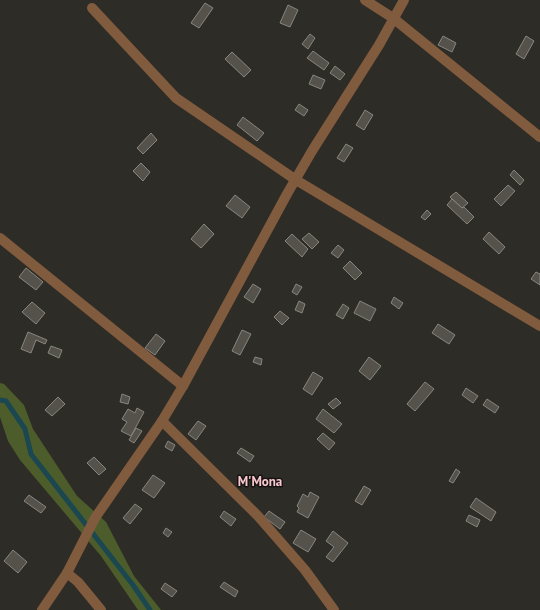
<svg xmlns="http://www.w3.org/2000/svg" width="540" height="610" viewBox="0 0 540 610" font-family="'PT Sans',sans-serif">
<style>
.green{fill:#4d5c2b}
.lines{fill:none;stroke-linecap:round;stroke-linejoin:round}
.stream{stroke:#1a4750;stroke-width:5}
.building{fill:#55524c;stroke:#88867f}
.minor{stroke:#815b3e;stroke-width:10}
.labels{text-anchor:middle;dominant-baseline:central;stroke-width:3;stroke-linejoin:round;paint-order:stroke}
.quarter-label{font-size:13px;font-weight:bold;fill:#fcc8d0;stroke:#151412}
</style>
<rect width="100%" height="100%" fill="#2e2c26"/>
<!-- green -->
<path class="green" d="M0,383L4,384L24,405L33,429L77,496L106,522L134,576L161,610H138L101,556L20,460L8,441L0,417Z"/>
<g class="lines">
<!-- stream -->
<path class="stream" d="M0,400L6,401L25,429L31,454L133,585L150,610"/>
</g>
<!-- building -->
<g class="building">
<path d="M205,3L213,8L199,28L191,23Z"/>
<path d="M288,5L298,10L290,27L280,23Z"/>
<path d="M310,34L315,38L308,49L302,44Z"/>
<path d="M443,36L456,43L452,52L438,45Z"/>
<path d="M526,36L534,41L524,59L516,54Z"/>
<path d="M313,51L329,63L324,70L307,58Z"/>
<path d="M232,52L251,70L244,77L225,59Z"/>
<path d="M335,66L345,74L340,80L330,73Z"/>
<path d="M313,75L325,80L321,89L309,84Z"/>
<path d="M299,104L308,110L304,116L295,110Z"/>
<path d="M365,110L373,115L364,130L356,125Z"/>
<path d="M243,117L264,133L257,141L237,125Z"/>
<path d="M151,133L157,140L143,154L137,148Z"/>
<path d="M346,144L353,148L344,162L337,158Z"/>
<path d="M141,163L150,172L143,181L133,171Z"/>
<path d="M514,170L524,180L520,185L510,175Z"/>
<path d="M508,185L515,191L501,206L494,199Z"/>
<path d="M456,192L468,203L462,208L450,197Z"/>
<path d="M235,195L250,207L242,218L226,206Z"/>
<path d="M452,199L462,208L464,207L474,217L467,224L447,205Z"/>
<path d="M427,210L431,214L425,220L421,217Z"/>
<path d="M204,224L214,234L201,248L191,239Z"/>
<path d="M489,232L505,247L499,254L483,239Z"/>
<path d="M309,233L319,242L312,249L302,239Z"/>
<path d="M292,234L308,249L302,257L285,241Z"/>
<path d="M338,245L344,250L338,258L331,253Z"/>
<path d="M350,261L362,273L355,280L343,268Z"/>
<path d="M26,268L43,282L36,290L19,277Z"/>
<path d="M536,272L540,274V285L531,279Z"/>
<path d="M253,284L261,289L253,303L244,297Z"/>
<path d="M296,284L302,287L297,295L292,292Z"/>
<path d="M394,297L403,303L399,309L391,303Z"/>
<path d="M299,301L305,304L302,313L295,310Z"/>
<path d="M360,301L376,309L370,321L354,313Z"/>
<path d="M32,302L45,313L36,324L22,312Z"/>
<path d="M343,304L349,308L343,319L336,315Z"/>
<path d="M280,311L289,318L282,325L274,317Z"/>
<path d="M438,324L455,335L449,344L432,333Z"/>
<path d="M242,330L251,334L240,355L232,351Z"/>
<path d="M28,332L47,340L45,344L36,340L31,353L21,349Z"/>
<path d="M156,334L165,341L155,355L145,348Z"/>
<path d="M51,346L62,350L59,358L48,353Z"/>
<path d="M255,357L262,359L261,365L253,362Z"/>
<path d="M369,357L381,366L370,380L359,371Z"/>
<path d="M313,372L323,378L312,395L303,389Z"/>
<path d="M425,382L434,389L415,411L407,404Z"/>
<path d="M466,388L478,396L473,403L462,395Z"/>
<path d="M122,394L130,397L128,404L120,402Z"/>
<path d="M58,397L65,404L52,416L45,410Z"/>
<path d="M336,398L341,403L333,409L328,404Z"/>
<path d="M487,399L499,407L495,413L483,405Z"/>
<path d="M137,408L144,412L131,436L121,431L127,422L122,419L128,409L135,413Z"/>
<path d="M323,409L342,424L334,433L316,419Z"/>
<path d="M198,421L206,426L196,440L188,434Z"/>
<path d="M136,428L142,431L134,443L129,440Z"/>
<path d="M323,433L335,443L329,450L317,439Z"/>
<path d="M168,441L175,445L172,451L165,447Z"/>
<path d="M241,448L254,456L250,462L237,453Z"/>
<path d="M94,457L106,469L99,475L87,463Z"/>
<path d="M456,469L460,472L453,483L449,481Z"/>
<path d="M153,475L165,483L154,498L142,490Z"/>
<path d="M364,486L371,490L362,505L355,501Z"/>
<path d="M310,492L319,497L308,518L297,512L299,508L297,506L303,494L308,497Z"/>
<path d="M29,495L46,507L41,513L24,501Z"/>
<path d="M476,498L496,512L491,521L470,507Z"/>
<path d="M135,504L142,509L130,524L123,518Z"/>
<path d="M224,511L236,519L231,526L220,517Z"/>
<path d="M269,511L285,522L280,529L264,517Z"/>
<path d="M469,515L480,520L477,527L466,521Z"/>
<path d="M166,528L172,532L168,537L163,533Z"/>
<path d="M301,530L316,539L308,552L293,543Z"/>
<path d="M333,531L348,543L333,562L326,557L334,547L326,541Z"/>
<path d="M13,550L27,562L18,573L4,561Z"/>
<path d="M224,582L238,591L235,597L220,587Z"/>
<path d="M165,583L177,591L172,597L161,589Z"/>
</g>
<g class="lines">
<!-- minor -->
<g class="minor">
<path d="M365,0L393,18L540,137"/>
<path d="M92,8L176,98L296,180L540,326"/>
<path d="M0,238L183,386"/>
<path d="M162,421L258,516L305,570L334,610"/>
<path d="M67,573L78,582L101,610"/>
<path d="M42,610L67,573L95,518L162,421L183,386L287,194L312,151L379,45L404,0"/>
</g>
</g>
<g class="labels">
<!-- quarter labels -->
<g class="quarter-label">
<text x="260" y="481">M'Mona</text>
</g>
</g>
</svg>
